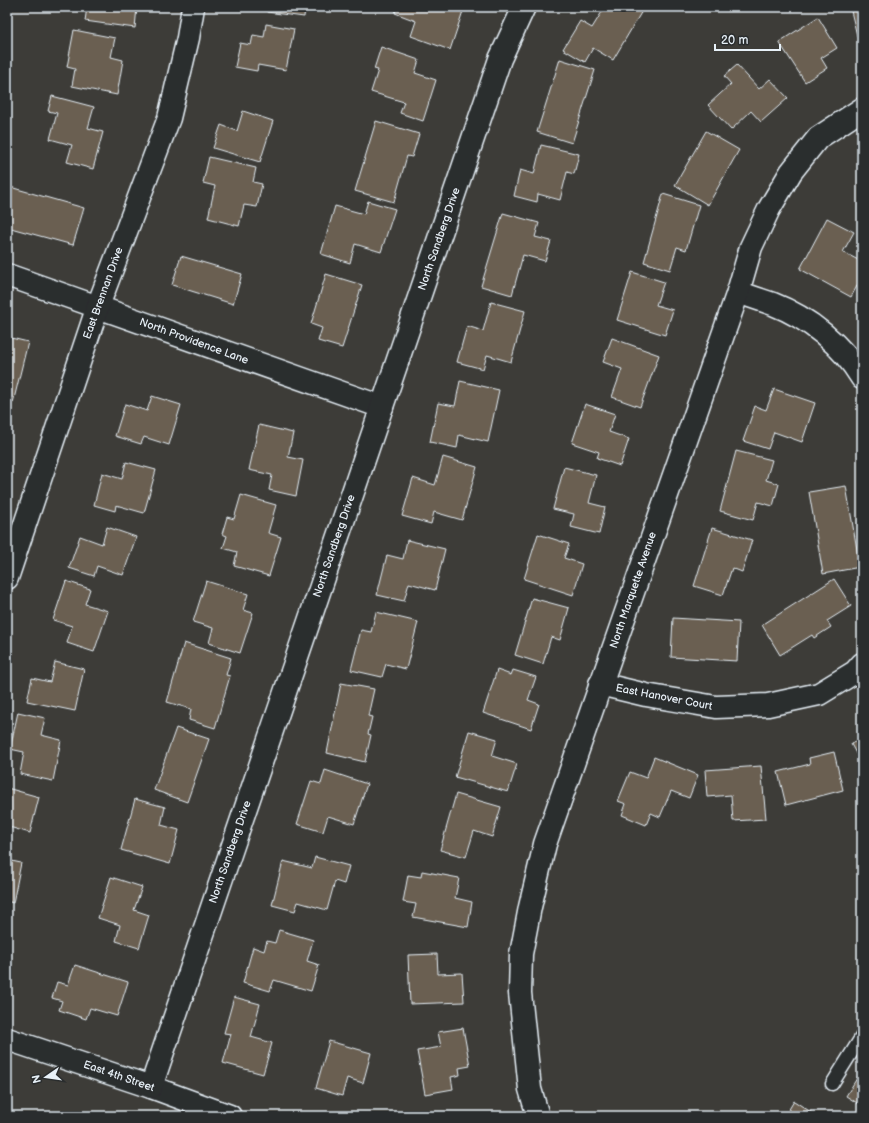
<svg xmlns="http://www.w3.org/2000/svg" width="869" height="1123" viewBox="0 0 869 1123" font-family="'Balsamiq Sans',sans-serif">
<style>
.building{fill:#6a5f51;stroke:#e8f1f8}
.lines{fill:none;stroke-linecap:round;stroke-linejoin:round}
.service-casing{stroke:#e8f1f8;stroke-width:15}
.minor-casing{stroke:#e8f1f8;stroke-width:25}
.service{stroke:#2a2d2e;stroke-width:12}
.minor{stroke:#2a2d2e;stroke-width:22}
.labels{text-anchor:middle;dominant-baseline:central;stroke-width:3.5;stroke-linejoin:round;paint-order:stroke}
.street-label{font-size:11px;fill:#e8f1f8;stroke:#2a2d2e}
</style>
<rect width="100%" height="100%" fill="#3d3c38"/>
<filter id="ink" filterUnits="userSpaceOnUse"><feTurbulence type="fractalNoise" baseFrequency=".025" numOctaves="2"/><feDisplacementMap in="SourceGraphic" scale="8" xChannelSelector="R" yChannelSelector="G"/><feConvolveMatrix kernelMatrix="1 2 1 2 8 2 1 2 1" color-interpolation-filters="sRGB"/></filter>
<g filter="url(#ink)">
<!-- building -->
<g class="building">
<path d="M87,7H137L135,28L85,21Z"/>
<path d="M267,7H305L304,17L267,12Z"/>
<path d="M397,7H452L463,11L450,50L411,36L416,21L395,13Z"/>
<path d="M605,7H635L642,11L613,60L593,48L585,62L563,49L580,21L592,28Z"/>
<path d="M850,7H862V47L860,48Z"/>
<path d="M818,17L837,48L821,58L827,68L805,82L779,42Z"/>
<path d="M266,24L294,29L286,70L258,65L257,71L235,67L240,43L251,45L253,35L264,37Z"/>
<path d="M74,30L115,38L111,57L123,60L117,95L72,86L75,69L67,67Z"/>
<path d="M381,47L419,60L415,73L436,80L423,121L400,113L404,102L371,92L378,70L374,69Z"/>
<path d="M560,59L595,70L572,143L537,132Z"/>
<path d="M737,65L759,89L770,79L788,98L761,122L751,111L731,130L708,105L731,84L724,76Z"/>
<path d="M52,96L94,107L88,128L103,132L93,169L67,162L72,145L50,139L57,113L48,111Z"/>
<path d="M243,111L273,121L260,162L213,148L221,125L237,131Z"/>
<path d="M376,121L419,134L412,157L407,156L394,202L355,191Z"/>
<path d="M706,131L739,150L708,205L675,185Z"/>
<path d="M541,145L579,154L574,174L567,172L560,200L538,194L537,202L514,196L520,170L534,174Z"/>
<path d="M209,157L256,168L253,182L262,184L257,207L244,205L239,226L208,218L215,186L203,183Z"/>
<path d="M10,187L84,208L73,245L7,227V198Z"/>
<path d="M663,194L699,205L686,250L677,247L670,270L644,262Z"/>
<path d="M368,201L395,209L381,252L355,244L350,263L321,254L335,206L364,214Z"/>
<path d="M503,213L539,223L535,237L551,241L545,261L523,255L512,295L481,286Z"/>
<path d="M827,218L854,232L843,252L862,262V277L851,297L800,269Z"/>
<path d="M181,256L242,274L233,304L172,285Z"/>
<path d="M632,272L664,282L656,305L673,310L665,335L617,320Z"/>
<path d="M326,274L362,285L342,348L318,341L322,328L311,324Z"/>
<path d="M491,302L525,311L511,362L487,355L483,369L457,362L467,326L483,331Z"/>
<path d="M7,337L28,342L13,403L7,401Z"/>
<path d="M612,338L659,355L640,407L612,397L622,369L603,362Z"/>
<path d="M460,381L499,390L488,442L459,435L457,448L430,442L438,403L455,406Z"/>
<path d="M774,389L815,403L802,442L774,432L768,449L743,441L755,406L766,410Z"/>
<path d="M152,396L181,405L169,445L144,437L141,444L115,436L125,404L147,411Z"/>
<path d="M585,404L615,414L609,432L629,439L620,466L597,458L599,452L572,443Z"/>
<path d="M259,425L293,433L288,457L303,460L296,496L269,490L272,475L249,470Z"/>
<path d="M736,451L772,460L766,480L779,484L773,506L758,502L753,520L720,511Z"/>
<path d="M443,457L477,467L462,520L434,512L431,524L402,516L413,478L435,485Z"/>
<path d="M126,462L156,470L144,513L116,505L115,511L94,505L102,473L122,479Z"/>
<path d="M564,467L596,475L589,503L605,507L599,534L571,527L574,514L553,509Z"/>
<path d="M846,486L860,567L823,574L809,492Z"/>
<path d="M241,495L276,505L268,533L281,537L269,576L234,566L237,552L223,548L227,536L222,534L227,517L234,519Z"/>
<path d="M107,527L136,537L123,575L97,566L94,576L69,568L80,536L102,544Z"/>
<path d="M712,528L752,540L742,572L732,568L723,595L694,586Z"/>
<path d="M538,534L569,544L564,558L582,564L573,595L524,579Z"/>
<path d="M407,540L445,549L435,590L409,583L404,601L377,595L387,555L403,559Z"/>
<path d="M834,579L851,606L827,621L831,627L814,638L812,635L780,655L762,625Z"/>
<path d="M66,581L90,589L85,604L108,611L94,652L67,643L72,626L53,620Z"/>
<path d="M206,581L248,594L243,610L253,613L240,653L209,643L213,628L193,622Z"/>
<path d="M532,598L569,608L560,640L551,637L543,664L515,655Z"/>
<path d="M376,612L418,622L406,669L386,664L382,677L351,670L361,630L371,632Z"/>
<path d="M673,618L739,622L737,661L671,657Z"/>
<path d="M184,643L231,658L226,675L230,676L215,728L189,720L191,709L167,702Z"/>
<path d="M55,662L84,669L75,711L27,701L32,678L50,682Z"/>
<path d="M497,670L511,675L513,670L536,677L528,700L539,704L531,729L483,713Z"/>
<path d="M341,683L374,689L368,716L372,717L368,734L371,735L365,762L327,753Z"/>
<path d="M18,712L45,718L41,735L61,740L53,781L20,774L24,752L10,749Z"/>
<path d="M176,728L209,739L187,802L154,790Z"/>
<path d="M469,731L497,739L492,756L517,764L508,792L455,777Z"/>
<path d="M862,738V765L851,744Z"/>
<path d="M834,752L843,790L786,805L778,772L810,764L809,758Z"/>
<path d="M654,757L698,775L689,798L671,791L660,817L651,813L646,825L622,815L626,804L618,801L630,772L646,778Z"/>
<path d="M761,766L766,819L733,821L731,795L707,797L705,770Z"/>
<path d="M325,770L367,784L354,824L328,816L323,832L297,824L311,781L321,784Z"/>
<path d="M7,788L39,797L30,833L9,827L7,836Z"/>
<path d="M456,794L501,807L492,837L474,831L466,857L440,850Z"/>
<path d="M135,799L165,807L161,825L179,830L170,864L121,850Z"/>
<path d="M315,857L349,866L344,884L335,881L327,910L298,902L295,911L272,905L283,861L312,868Z"/>
<path d="M7,860L21,863L13,903L7,901Z"/>
<path d="M422,871L459,878L455,898L472,902L468,927L413,917L416,904L403,902L408,875L421,877Z"/>
<path d="M111,877L142,887L134,910L149,915L139,948L116,941L120,925L98,918Z"/>
<path d="M279,930L313,940L307,961L319,965L311,991L274,980L270,991L243,983L253,947L264,951L267,941L275,943Z"/>
<path d="M437,954L438,974L462,973L464,1002L410,1004L408,955Z"/>
<path d="M75,965L128,982L117,1016L90,1008L86,1019L59,1010L62,1001L52,998L57,982L68,985Z"/>
<path d="M234,997L260,1004L251,1037L272,1043L263,1074L223,1063L231,1034L224,1033Z"/>
<path d="M463,1028L470,1066L459,1068L460,1075L451,1077L453,1089L425,1094L417,1051L441,1047L438,1032Z"/>
<path d="M329,1041L371,1053L363,1083L347,1078L342,1096L316,1088Z"/>
<path d="M862,1070V1106L846,1096Z"/>
<path d="M794,1101L817,1116H785Z"/>
</g>
<g class="lines">
<defs>
<path id="service" d="M832,1084L862,1036"/>
<g id="minor">
<path d="M7,275L382,407"/>
<path d="M738,292C749,296 761,300 773,304C809,318 842,345 862,378"/>
<path d="M7,578L98,306L169,118L188,38L193,7"/>
<path d="M600,684L646,695L716,707L768,705L819,694L855,672L862,664"/>
<path d="M7,1039L151,1087L230,1116"/>
<path d="M151,1087L500,59L524,7"/>
<path d="M538,1116L530,1089L520,993L521,954L530,907L545,844L738,292L751,247L769,209L791,172L818,138L862,109"/>
</g>
</defs>
<!-- service casing -->
<use href="#service" class="service-casing"/>
<!-- minor casing -->
<use href="#minor" class="minor-casing"/>
<!-- service -->
<use href="#service" class="service"/>
<!-- minor -->
<use href="#minor" class="minor"/>
</g>
</g>
<g class="labels">
<!-- street labels -->
<g class="street-label">
<text transform="translate(439 239) rotate(-71)">North Sandberg Drive</text>
<text transform="translate(103 293) rotate(-70)">East Brennan Drive</text>
<text transform="translate(194 341) rotate(20)">North Providence Lane</text>
<text transform="translate(334 546) rotate(-71)">North Sandberg Drive</text>
<text transform="translate(633 590) rotate(-71)">North Marquette Avenue</text>
<text transform="translate(664 697) rotate(11)">East Hanover Court</text>
<text transform="translate(230 852) rotate(-71)">North Sandberg Drive</text>
<text transform="translate(119 1076) rotate(19)">East 4th Street</text>
</g>
</g>
<!-- margin -->
<rect width="869" height="1123" fill="none" stroke="#2a2d2e" stroke-width="24"/>
<rect x="12" y="12" width="845" height="1099" fill="none" stroke="#e8f1f8" stroke-width="1.5" filter="url(#ink)"/>
<!-- north arrow -->
<g transform="translate(46 1077) rotate(257)" stroke="#2a2d2e" stroke-width="3" paint-order="stroke">
<path d="M0-3L7 15L0 10L-7 15Z" fill="#e8f1f8"/>
<text y="-6" font-size="11" font-weight="bold" text-anchor="middle" fill="#e8f1f8">N</text>
</g>
<!-- scale -->
<path d="M715 44v6h65v-6" fill="none" stroke="#e8f1f8" stroke-width="2"/>
<text x="721" y="44" font-size="12" fill="#e8f1f8" stroke="#2a2d2e" stroke-width="3" paint-order="stroke">20 m</text>
</svg>
